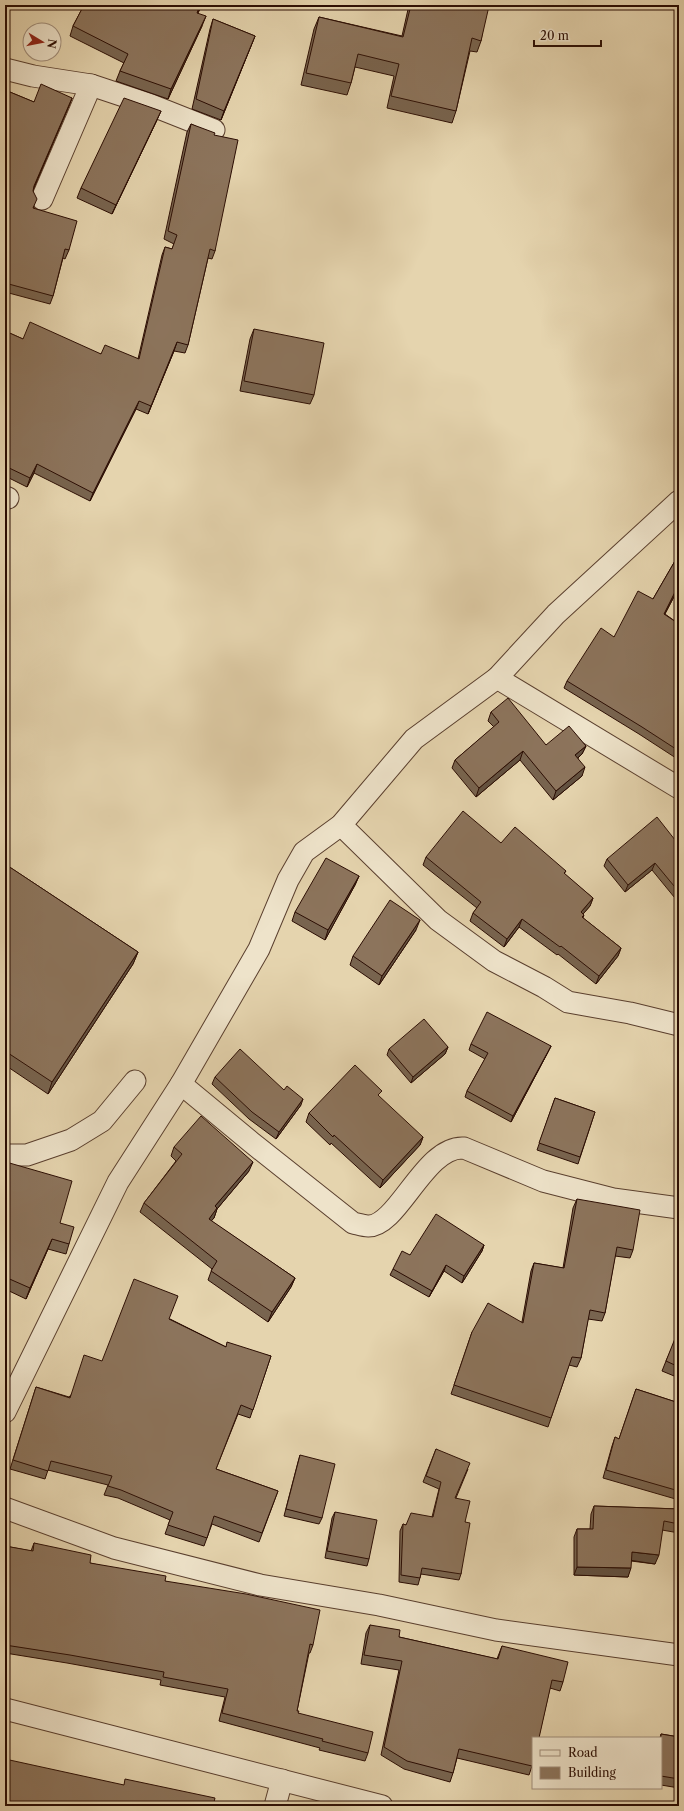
<svg xmlns="http://www.w3.org/2000/svg" width="684" height="1811" viewBox="0 0 684 1811" font-family="'Libre Caslon Text',serif">
<style>
.lines{fill:none;stroke-linecap:round;stroke-linejoin:round}
.street-casing{stroke:#5a3f2e;stroke-width:23}
.street{stroke:#eee3ca;stroke-width:21}
.wall{fill:#78644f;stroke:#2b0d03}
.shaded-wall{fill:#625140;stroke:#2b0d03}
.building{fill:#8c745c;stroke:#2b0d03}
</style>
<rect width="100%" height="100%" fill="#e5d4ae"/>
<filter id="stains"><feTurbulence type="fractalNoise" baseFrequency=".005" numOctaves="4"/><feColorMatrix values="0 0 0 0 .2 0 0 0 0 .09 0 0 0 0 .02 0 0 0 .5 -.17"/></filter>
<radialGradient id="worn" r=".72"><stop offset=".6" stop-color="#630" stop-opacity="0"/><stop offset="1" stop-color="#630" stop-opacity=".3"/></radialGradient>
<g class="lines">
<defs>
<g id="street">
<path d="M5,69L33,76L91,85L151,105L214,130"/>
<path d="M42,199L91,85"/>
<path d="M5,497L8,498"/>
<path d="M497,678L679,788"/>
<path d="M341,825L438,920L494,961L544,987L568,1002L630,1013L679,1025"/>
<path d="M181,1084L251,1142L353,1223C358,1224 363,1226 368,1226C398,1227 425,1145 464,1148L543,1181L613,1199L679,1208"/>
<path d="M5,1155H27L71,1140L102,1121L135,1081"/>
<path d="M5,1412L118,1182L181,1084L259,949L288,880L304,852L341,825L414,739L497,678L556,614L679,501"/>
<path d="M5,1508L114,1548L260,1585L379,1605L496,1630L679,1655"/>
<path d="M5,1709L382,1806"/>
<path d="M275,1806L282,1780"/>
</g>
</defs>
<!-- street casing -->
<use href="#street" class="street-casing"/>
<!-- street -->
<use href="#street" class="street"/>
</g>
<!-- wall -->
<g class="wall">
<path d="M84,5H202L198,13L202,26L168,99L116,81L120,71L124,63L70,36L73,26Z"/>
<path d="M409,5H487L481,41L477,52L470,51L456,111L452,123L387,108L394,76L355,67L351,83L347,95L301,85L314,29L319,17L402,36Z"/>
<path d="M213,19L255,36L221,120L192,109L210,29Z"/>
<path d="M5,90L34,102L72,98L34,188L33,191L34,208L69,250L65,259L63,258L53,296L50,304L5,292Z"/>
<path d="M157,120L112,214L77,198L81,188Z"/>
<path d="M191,124L214,135L215,251L212,259L208,258L188,345L185,353L174,351L148,414L136,409L90,501L34,473L27,487L5,476V331L23,339L101,354L138,359L162,255L165,247L172,249L174,244L164,239L187,132Z"/>
<path d="M254,329L314,395L310,404L240,391L250,339Z"/>
<path d="M679,554V592L677,591L665,614L679,624V760L639,734L564,688L567,681L614,637L653,599Z"/>
<path d="M491,712L546,745L586,746L582,754L578,758L582,776L553,800L520,760L476,797L452,768L455,760L494,727L488,721Z"/>
<path d="M501,843L566,871L564,874L593,898L590,906L583,914L584,915L583,918L621,948L618,956L596,984L558,954L557,955L519,927L504,947L470,921L473,913L477,908L423,865L426,857Z"/>
<path d="M679,845V903L652,870L625,892L604,866L607,859Z"/>
<path d="M5,864L138,952L133,964L48,1094L5,1065Z"/>
<path d="M359,876L355,885L325,940L292,921L295,912Z"/>
<path d="M416,930L379,985L350,965L353,956Z"/>
<path d="M471,1044L551,1046L548,1052L511,1122L465,1097L467,1091L485,1059L469,1050Z"/>
<path d="M448,1047L445,1054L411,1083L387,1055L389,1049Z"/>
<path d="M215,1077L301,1105L276,1139L249,1119L212,1084Z"/>
<path d="M555,1098L595,1112L578,1164L537,1150Z"/>
<path d="M309,1113L423,1137L420,1145L380,1188L331,1143L330,1145L306,1122Z"/>
<path d="M174,1147L249,1171L217,1209L214,1218L211,1221L295,1278L291,1287L268,1322L208,1280L212,1269L140,1212L144,1203L176,1161L171,1156Z"/>
<path d="M5,1166L60,1223L69,1244L66,1254L48,1249L26,1299L5,1289Z"/>
<path d="M679,1170V1185L675,1184Z"/>
<path d="M577,1199L633,1250L630,1258L615,1256L605,1313L602,1321L588,1319L581,1358L577,1367L569,1365L548,1427L451,1394L472,1332L522,1322L531,1271L534,1263L563,1268L573,1208Z"/>
<path d="M484,1245L482,1251L462,1283L444,1271L429,1297L390,1275L393,1269L410,1255Z"/>
<path d="M170,1319L226,1347L271,1356L250,1418L238,1414L216,1469L278,1491L259,1542L212,1524L204,1546L165,1534L170,1520L118,1498L104,1495L108,1485L48,1470L45,1479L10,1469L36,1387L69,1397L102,1361Z"/>
<path d="M679,1332V1378L662,1371L666,1361Z"/>
<path d="M636,1389L679,1403V1500L603,1478L612,1446L615,1437L619,1439Z"/>
<path d="M436,1449L468,1469L456,1498L465,1522L461,1574L459,1580L421,1574L418,1585L399,1582L400,1531L403,1524L406,1525L432,1517L439,1489L423,1482Z"/>
<path d="M300,1455L322,1518L319,1524L284,1516L298,1462Z"/>
<path d="M594,1506L679,1509V1533L662,1530L655,1564L631,1561L628,1577L574,1575V1537L577,1529H590L591,1514Z"/>
<path d="M335,1512L369,1559L367,1566L325,1558L332,1518Z"/>
<path d="M34,1543L90,1563L165,1581L313,1645L310,1653H309L297,1711L298,1713L368,1753L365,1761L319,1750L320,1748L219,1721L225,1697L160,1685L161,1680L67,1663L5,1653V1546L31,1551Z"/>
<path d="M370,1625L399,1637L497,1659L502,1646L563,1682L560,1691L550,1688L532,1766L529,1775L457,1758L453,1773L450,1782L404,1769L381,1755L399,1670L361,1664L366,1633Z"/>
<path d="M661,1734L679,1737V1788L661,1785V1738H660Z"/>
</g>
<!-- shaded-wall -->
<g class="shaded-wall">
<path d="M200,5H202L193,22L197,13Z"/>
<path d="M206,16L202,26L168,99L171,89Z"/>
<path d="M255,36L251,46L221,120L224,111Z"/>
<path d="M72,98L69,106L31,194L34,186Z"/>
<path d="M161,111L157,120L112,214L116,205Z"/>
<path d="M177,342L174,351L148,414L151,406Z"/>
<path d="M139,401L136,409L90,501L93,493Z"/>
<path d="M37,464L34,473L27,487L30,478Z"/>
<path d="M679,584L677,591L661,621L664,614Z"/>
<path d="M586,746L582,754L572,763L575,755Z"/>
<path d="M523,751L520,760L476,797L479,788Z"/>
<path d="M585,767L582,776L553,800L556,791Z"/>
<path d="M655,863L652,870L625,892L628,885Z"/>
<path d="M359,876L355,885L325,940L328,930Z"/>
<path d="M593,898L590,906L578,920L581,912Z"/>
<path d="M522,919L519,927L504,947L507,939Z"/>
<path d="M420,920L416,930L379,985L382,976Z"/>
<path d="M621,948L618,956L596,984L599,976Z"/>
<path d="M138,952L133,964L48,1094L52,1082Z"/>
<path d="M551,1046L548,1052L511,1122L513,1116Z"/>
<path d="M448,1047L445,1054L411,1083L413,1077Z"/>
<path d="M303,1099L301,1105L276,1139L279,1132Z"/>
<path d="M423,1137L420,1145L380,1188L383,1180Z"/>
<path d="M253,1162L249,1171L217,1209L214,1218L205,1228L215,1206Z"/>
<path d="M52,1239L48,1249L26,1299L30,1288Z"/>
<path d="M484,1245L482,1251L462,1283L464,1276Z"/>
<path d="M446,1265L444,1271L429,1297L432,1291Z"/>
<path d="M295,1278L291,1287L268,1322L272,1312Z"/>
<path d="M632,1552L659,1555L655,1564L629,1560Z"/>
<path d="M577,1567L631,1568L628,1577L574,1575Z"/>
</g>
<!-- building -->
<g class="building">
<path d="M84,5H200L197,13L206,16L171,89L120,71L128,54L73,26Z"/>
<path d="M411,5H487L489,6L481,41L472,38L456,111L391,96L399,64L358,54L351,83L306,73L319,17L403,37Z"/>
<path d="M213,19L255,36L224,111L196,99Z"/>
<path d="M41,84L72,98L34,186L33,191L37,199L33,208L77,221L69,250L65,249L53,296L5,283V90L34,102Z"/>
<path d="M124,98L161,111L116,205L81,188Z"/>
<path d="M191,124L215,133L214,135L238,140L215,251L210,249L188,345L177,342L151,406L139,401L93,493L37,464L30,478L5,466V331L23,339L30,322L101,354L105,345L139,359L165,247L172,249L177,235L168,231Z"/>
<path d="M254,329L324,343L314,395L244,381Z"/>
<path d="M679,554V584L664,614L679,624V751L642,727L567,681L601,628L614,637L638,591L653,599Z"/>
<path d="M508,698L546,745L569,726L586,746L575,755L585,767L556,791L523,751L479,788L455,760L499,722L491,712Z"/>
<path d="M463,811L501,843L515,827L566,871L564,873L593,898L581,912L584,915L582,917L621,948L599,976L561,946L560,947L522,919L507,939L473,913L481,902L426,857Z"/>
<path d="M657,817L679,845V892L655,863L628,885L607,859Z"/>
<path d="M326,858L359,876L328,930L295,912Z"/>
<path d="M5,864L138,952L52,1082L5,1051Z"/>
<path d="M390,900L420,920L382,976L353,956Z"/>
<path d="M487,1012L551,1046L513,1116L467,1091L488,1053L471,1044Z"/>
<path d="M424,1019L448,1047L413,1077L389,1049Z"/>
<path d="M240,1049L284,1090L287,1086L303,1099L279,1132L252,1112L215,1077Z"/>
<path d="M355,1065L382,1091L378,1095L423,1137L383,1180L334,1135L333,1137L309,1113Z"/>
<path d="M555,1098L595,1112L580,1157L539,1143Z"/>
<path d="M201,1116L253,1162L215,1206L217,1208L209,1219L295,1278L272,1312L211,1271L217,1261L144,1203L182,1154L174,1147Z"/>
<path d="M6,1162L72,1181L60,1223L74,1227L69,1244L52,1239L30,1288L5,1277V1166Z"/>
<path d="M577,1199L640,1210L633,1250L617,1247L605,1313L590,1310L581,1358L572,1357L551,1418L454,1385L472,1332L488,1303L523,1323L534,1263L564,1268Z"/>
<path d="M436,1214L484,1245L464,1276L446,1265L432,1291L393,1269L402,1251L410,1255Z"/>
<path d="M134,1279L178,1296L169,1319L226,1347L227,1342L271,1356L253,1410L241,1405L216,1469L278,1491L262,1533L214,1516L207,1538L168,1525L173,1512L121,1490L108,1486L112,1476L51,1461L48,1471L13,1460L36,1387L70,1398L84,1355L102,1361Z"/>
<path d="M678,1331L679,1332V1367L666,1361Z"/>
<path d="M636,1389L679,1403V1491L606,1470L615,1437L619,1439Z"/>
<path d="M436,1449L470,1463L455,1498L470,1501L465,1522L470,1523L461,1574L422,1568L420,1578L401,1575L403,1524L406,1525L411,1513L433,1517L441,1482L426,1476Z"/>
<path d="M300,1455L335,1464L322,1518L286,1509Z"/>
<path d="M594,1506L679,1509V1524L664,1521L659,1555L632,1552L631,1568L577,1567V1529H593Z"/>
<path d="M335,1512L377,1520L369,1559L327,1551Z"/>
<path d="M34,1543L91,1555L90,1563L166,1576L165,1581L246,1594L320,1610L313,1645L310,1644L297,1711H299L298,1713L373,1732L368,1753L322,1741L323,1739L222,1713L228,1689L163,1677L164,1672L70,1655L5,1645V1546L33,1551Z"/>
<path d="M370,1625L400,1630L399,1637L498,1659L502,1646L568,1662L563,1682L552,1680L539,1738H533V1763L532,1766L459,1749L453,1773L407,1761L384,1747L402,1661L364,1655Z"/>
<path d="M661,1734L679,1737V1779L661,1776Z"/>
<path d="M5,1759L124,1785L125,1779L215,1798L213,1806H5Z"/>
</g>
<!-- margin -->
<rect width="684" height="1811" fill="none" stroke="#e5d4ae" stroke-width="20"/>
<rect x="6" y="6" width="672" height="1799" fill="none" stroke="#2b0d03" stroke-width="2"/>
<rect x="10" y="10" width="664" height="1791" fill="none" stroke="#2b0d03"/>
<!-- legend -->
<rect x="532" y="1737" width="130" height="52" fill="#eee3ca" stroke="#a08d7a"/>
<rect x="540" y="1750" width="20" height="6" fill="#eee3ca" stroke="#a08d7a"/>
<text x="568" y="1757" font-size="12" fill="#2b0d03">Road</text>
<rect x="540" y="1767" width="20" height="12" fill="#8c745c" stroke="#a08d7a"/>
<text x="568" y="1777" font-size="12" fill="#2b0d03">Building</text>
<!-- north arrow -->
<g transform="translate(42 42) rotate(100)"><circle r="19" fill="#eee3ca" stroke="#a08d7a"/>
<path d="M0-3L7 15L0 10L-7 15Z" fill="#8f2418"/>
<text y="-6" font-size="11" font-weight="bold" text-anchor="middle" fill="#2b0d03">N</text>
</g>
<!-- scale -->
<path d="M534 40v6h67v-6" fill="none" stroke="#2b0d03" stroke-width="2"/>
<text x="540" y="40" font-size="12" fill="#2b0d03" stroke="#eee3ca" stroke-width="3" paint-order="stroke">20 m</text>
<rect width="100%" height="100%" filter="url(#stains)"/>
<rect width="100%" height="100%" fill="url(#worn)"/>
</svg>
